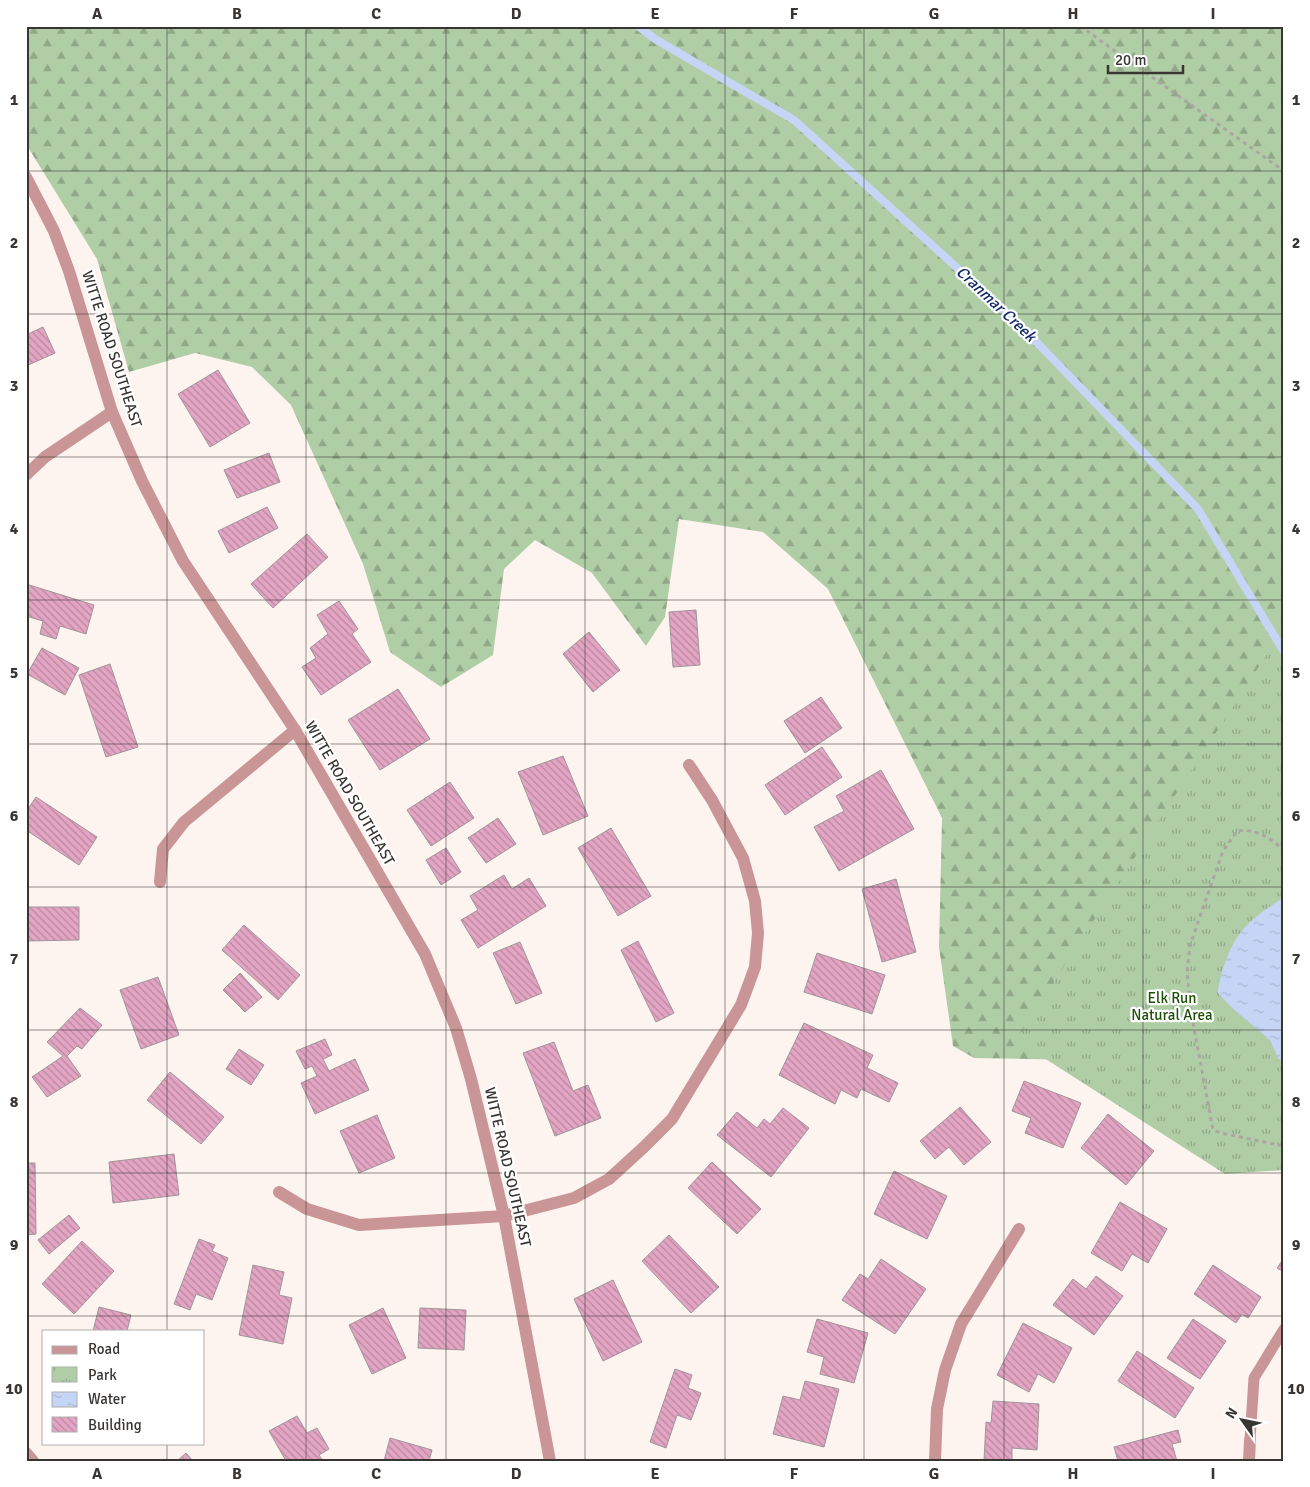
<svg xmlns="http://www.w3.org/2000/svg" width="1310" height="1487" viewBox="0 0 1310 1487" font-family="Signika,sans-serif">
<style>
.forest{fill:url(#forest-firs)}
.park{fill:url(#park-tufts)}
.water{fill:url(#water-ripples)}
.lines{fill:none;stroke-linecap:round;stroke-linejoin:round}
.stream{stroke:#c4d5f5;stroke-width:8}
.building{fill:url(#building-back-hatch);stroke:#9f969a}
.path{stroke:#aca5a2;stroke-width:3;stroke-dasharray:4 4;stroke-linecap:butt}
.service{stroke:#ca9596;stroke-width:11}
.minor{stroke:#ca9596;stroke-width:12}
.tertiary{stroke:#ca9596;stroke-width:12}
.grid{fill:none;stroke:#383533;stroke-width:1;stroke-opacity:0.55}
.labels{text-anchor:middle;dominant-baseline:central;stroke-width:4.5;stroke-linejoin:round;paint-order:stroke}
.street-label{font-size:15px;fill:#383533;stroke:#fff}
.park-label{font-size:15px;fill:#1f4f06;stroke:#fff}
.water-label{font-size:16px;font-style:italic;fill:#122d6a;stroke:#fff}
.neatline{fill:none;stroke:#383533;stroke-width:2}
.grid-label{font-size:16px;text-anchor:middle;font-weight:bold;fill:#383533}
</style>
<defs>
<pattern id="forest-firs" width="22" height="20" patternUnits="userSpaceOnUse" patternTransform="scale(1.25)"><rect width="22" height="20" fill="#b0cea6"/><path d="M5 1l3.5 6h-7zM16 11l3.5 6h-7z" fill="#90a888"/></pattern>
<pattern id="park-tufts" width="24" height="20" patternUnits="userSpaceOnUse" patternTransform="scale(1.25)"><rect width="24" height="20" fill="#b0cea6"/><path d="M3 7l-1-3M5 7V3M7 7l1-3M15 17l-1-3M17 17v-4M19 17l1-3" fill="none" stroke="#90a888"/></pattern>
<pattern id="water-ripples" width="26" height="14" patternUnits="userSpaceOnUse" patternTransform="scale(1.25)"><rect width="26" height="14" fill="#c4d5f5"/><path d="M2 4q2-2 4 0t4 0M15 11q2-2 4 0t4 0" fill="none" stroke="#a9b7d2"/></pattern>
<pattern id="building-back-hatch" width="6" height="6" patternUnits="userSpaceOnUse" patternTransform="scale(1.25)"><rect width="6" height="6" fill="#e3a5c3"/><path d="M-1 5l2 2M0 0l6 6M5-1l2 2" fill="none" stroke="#b9879f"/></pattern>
</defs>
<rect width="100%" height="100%" fill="#fdf4ef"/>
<!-- forest -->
<path class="forest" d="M26,26H1284V801L1076,1060L974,1058L953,1046L939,947L942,818L828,589L763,532L679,519L665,617L646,646L592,573L535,540L504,569L493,655L441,687L390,652L363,564L291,405L252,367L195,353L129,372L97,259L26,144Z"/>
<!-- park -->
<path class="park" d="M1284,628V1170L1225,1174L1016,1040Z"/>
<!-- water -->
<path class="water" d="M1284,897V1063L1278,1058L1270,1040L1231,1007L1218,993C1219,976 1230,945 1241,932C1252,918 1269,907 1284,897Z"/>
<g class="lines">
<!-- stream -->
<path class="stream" d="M638,26L655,39L794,120L1019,324L1198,509L1284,652"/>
</g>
<!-- building -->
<g class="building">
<path d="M43,327L55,353L26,366V335Z"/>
<path d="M218,370L250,423L210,447L178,394Z"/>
<path d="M269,453L280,482L237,498L224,470Z"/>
<path d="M267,507L278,528L229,553L218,531Z"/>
<path d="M307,534L328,557L273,608L251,584Z"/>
<path d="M26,584L94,605L86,634L60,626L56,639L40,634L43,621L26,616Z"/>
<path d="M339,601L358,629L352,634L371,662L321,695L302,667L316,658L310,648L328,634L317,615Z"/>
<path d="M696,610L700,665L673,667L669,612Z"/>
<path d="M589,632L620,670L593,692L563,654Z"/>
<path d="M42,648L79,668L65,695L27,674Z"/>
<path d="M110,664L138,747L106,757L79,675Z"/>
<path d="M398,689L430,739L380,770L348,720Z"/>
<path d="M821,697L842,728L805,753L784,721Z"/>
<path d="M822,747L842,777L785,815L765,785Z"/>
<path d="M563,756L588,816L543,835L518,772Z"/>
<path d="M881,770L914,829L839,871L814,827L844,811L836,796Z"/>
<path d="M450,782L474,818L431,846L407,810Z"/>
<path d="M36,797L97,837L79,865L26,830V812Z"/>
<path d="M498,818L516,844L486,863L468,838Z"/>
<path d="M611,828L651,896L618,916L578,848Z"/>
<path d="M446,848L461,872L441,885L426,860Z"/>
<path d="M504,875L512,889L529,878L546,906L478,948L461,920L478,910L470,896Z"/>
<path d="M896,879L916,952L882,962L862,889Z"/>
<path d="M26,907H79V940L26,941Z"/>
<path d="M244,925L300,975L278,1000L222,950Z"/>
<path d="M638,941L674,1013L656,1022L621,950Z"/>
<path d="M520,942L542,993L516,1004L493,953Z"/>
<path d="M817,953L885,975L872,1014L804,992Z"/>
<path d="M240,973L262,997L245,1012L223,990Z"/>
<path d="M158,977L179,1035L141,1049L120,990Z"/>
<path d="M80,1008L102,1025L82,1049L77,1046L67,1056L81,1076L47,1097L32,1077L63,1056L47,1042Z"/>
<path d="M804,1023L873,1055L867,1068L898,1083L889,1102L861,1089L857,1098L841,1090L835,1104L779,1075Z"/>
<path d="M325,1039L332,1055L323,1059L329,1071L355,1059L369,1090L315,1114L301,1083L317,1076L312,1066L305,1069L296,1051Z"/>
<path d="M554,1042L573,1091L588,1085L601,1118L555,1136L523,1053Z"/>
<path d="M239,1049L264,1065L251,1085L226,1069Z"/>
<path d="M170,1072L224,1117L201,1144L147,1100Z"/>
<path d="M1024,1081L1081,1103L1063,1148L1025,1133L1031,1118L1012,1111Z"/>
<path d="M960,1107L991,1142L964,1165L949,1147L935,1159L920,1141Z"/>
<path d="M783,1108L809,1128L771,1177L717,1135L737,1112L757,1128L764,1119L770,1124Z"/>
<path d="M1108,1114L1154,1151L1126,1185L1081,1148Z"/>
<path d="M377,1115L395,1158L359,1173L340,1131Z"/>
<path d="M174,1154L179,1195L113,1203L109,1162Z"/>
<path d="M712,1162L761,1209L737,1234L688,1188Z"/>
<path d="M26,1163H35L36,1234L26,1235Z"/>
<path d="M894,1171L947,1196L927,1239L874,1214Z"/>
<path d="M1120,1202L1167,1229L1148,1263L1132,1254L1122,1271L1091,1253Z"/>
<path d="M69,1215L80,1228L49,1254L38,1240Z"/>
<path d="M669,1235L719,1287L691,1313L642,1261Z"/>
<path d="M199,1239L215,1245L212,1251L228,1258L212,1300L196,1294L190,1310L174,1304Z"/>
<path d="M82,1241L114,1271L74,1314L42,1284Z"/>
<path d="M1284,1258V1272L1277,1268Z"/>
<path d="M881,1259L926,1289L895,1334L842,1300L860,1274L868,1279Z"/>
<path d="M253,1265L284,1272L279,1295L292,1298L283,1344L239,1335Z"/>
<path d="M1213,1265L1261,1297L1248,1318L1242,1314L1236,1323L1194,1294Z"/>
<path d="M1096,1276L1123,1296L1094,1335L1053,1305L1073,1279L1086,1289Z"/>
<path d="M613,1280L642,1342L603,1361L574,1299Z"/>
<path d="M99,1307L131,1315L127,1331H93Z"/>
<path d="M383,1308L406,1358L372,1374L349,1325Z"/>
<path d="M420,1308L466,1310L464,1350L418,1348Z"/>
<path d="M817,1319L868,1333L854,1383L820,1374L824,1357L807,1352Z"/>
<path d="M1193,1319L1226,1341L1200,1379L1167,1358Z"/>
<path d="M1023,1323L1072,1348L1054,1383L1038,1374L1029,1392L997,1375Z"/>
<path d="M1137,1351L1194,1388L1175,1418L1118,1381Z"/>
<path d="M675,1369L692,1375L688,1388L701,1393L691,1420L677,1415L666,1448L650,1442Z"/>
<path d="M805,1381L839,1389L824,1447L773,1434L783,1396L800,1400Z"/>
<path d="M993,1401L1039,1404L1037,1450L1012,1448V1461L984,1460L986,1422L991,1423Z"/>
<path d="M297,1416L307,1433L317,1428L329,1449L319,1455L323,1461H286L269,1431Z"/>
<path d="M1178,1430L1181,1442L1172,1444L1177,1461H1118L1114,1447Z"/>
<path d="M390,1438L432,1450L429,1461H384Z"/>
<path d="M186,1453L193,1461H177Z"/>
</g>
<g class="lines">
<!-- path -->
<g class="path">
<path d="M1080,26L1284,171"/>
<path d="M1284,852C1273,838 1254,828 1237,831L1223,851L1190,945L1187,973L1191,1012L1213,1130L1221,1133L1284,1146"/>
</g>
<!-- service -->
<path class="service" d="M1250,1440L1254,1378L1284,1329"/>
<!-- minor -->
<g class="minor">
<path d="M26,475L45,457L112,412"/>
<path d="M160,882L163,849L184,822L295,730"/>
<path d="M279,1192L307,1209L359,1225L504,1216L574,1198L609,1179L644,1147L672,1119L741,1005L755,967L758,933L755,901L743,858L712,800L689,765"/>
<path d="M26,1453L33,1461"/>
<path d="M935,1461L937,1409L945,1370L961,1324L1019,1229"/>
<path d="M1249,1461L1250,1440"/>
</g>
<!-- tertiary -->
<path class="tertiary" d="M26,177L54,231L69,271L112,412L142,481L183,561L295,730L425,954L456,1028L471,1079L504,1216L550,1461"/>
</g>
<!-- grid -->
<path class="grid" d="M167,26V1331M306,26V1461M446,26V1461M585,26V1461M725,26V1461M864,26V1461M1004,26V1461M1143,26V1461M26,171H1284M26,314H1284M26,457H1284M26,600H1284M26,744H1284M26,887H1284M26,1030H1284M26,1173H1284M26,1316H1284M167,1443V1461"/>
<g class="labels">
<!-- street labels -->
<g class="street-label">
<text transform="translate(112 349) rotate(72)">WITTE ROAD SOUTHEAST</text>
<text transform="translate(350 793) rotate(60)">WITTE ROAD SOUTHEAST</text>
<text transform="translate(508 1167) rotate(77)">WITTE ROAD SOUTHEAST</text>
</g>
<!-- park labels -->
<g class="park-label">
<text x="1172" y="998">Elk Run<tspan x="1172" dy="17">Natural Area</tspan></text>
</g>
<!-- water labels -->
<g class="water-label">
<text transform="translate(996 304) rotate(43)">Cranmar Creek</text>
</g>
</g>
<!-- border -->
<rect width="1310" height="1487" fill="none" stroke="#ffffff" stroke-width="55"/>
<!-- legend -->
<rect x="42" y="1330" width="162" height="115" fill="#ffffff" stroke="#afaead"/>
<rect x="52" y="1346" width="25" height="8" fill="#ca9596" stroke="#afaead"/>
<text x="88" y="1354" font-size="15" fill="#383533">Road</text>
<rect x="52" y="1367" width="25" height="15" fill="url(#park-tufts)" stroke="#afaead"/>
<text x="88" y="1380" font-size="15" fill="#383533">Park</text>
<rect x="52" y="1392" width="25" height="15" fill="url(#water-ripples)" stroke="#afaead"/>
<text x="88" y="1404" font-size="15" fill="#383533">Water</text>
<rect x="52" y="1417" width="25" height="15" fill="url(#building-back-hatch)" stroke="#afaead"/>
<text x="88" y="1430" font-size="15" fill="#383533">Building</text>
<!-- north arrow -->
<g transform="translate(1242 1420) rotate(303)" stroke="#ffffff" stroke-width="4" paint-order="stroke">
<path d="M0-4L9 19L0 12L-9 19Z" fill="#383533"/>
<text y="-8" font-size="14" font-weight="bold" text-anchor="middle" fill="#383533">N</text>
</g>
<!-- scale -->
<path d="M1108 65v8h75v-8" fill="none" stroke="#383533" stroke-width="2.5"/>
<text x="1115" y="65" font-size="15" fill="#383533" stroke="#ffffff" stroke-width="4" paint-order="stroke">20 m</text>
<rect x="28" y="28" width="1254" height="1432" class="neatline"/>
<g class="grid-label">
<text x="97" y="19">A</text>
<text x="237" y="19">B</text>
<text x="376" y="19">C</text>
<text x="516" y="19">D</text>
<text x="655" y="19">E</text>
<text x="794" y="19">F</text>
<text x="934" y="19">G</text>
<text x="1073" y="19">H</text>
<text x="1213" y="19">I</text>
<text x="14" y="105">1</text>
<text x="1296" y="105">1</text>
<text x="14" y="248">2</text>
<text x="1296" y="248">2</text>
<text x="14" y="391">3</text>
<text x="1296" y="391">3</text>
<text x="14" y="534">4</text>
<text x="1296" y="534">4</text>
<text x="14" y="678">5</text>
<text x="1296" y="678">5</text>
<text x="14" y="821">6</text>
<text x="1296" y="821">6</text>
<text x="14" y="964">7</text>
<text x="1296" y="964">7</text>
<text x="14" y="1107">8</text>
<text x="1296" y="1107">8</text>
<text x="14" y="1250">9</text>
<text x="1296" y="1250">9</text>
<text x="14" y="1394">10</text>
<text x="1296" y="1394">10</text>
<text x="97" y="1479">A</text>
<text x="237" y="1479">B</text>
<text x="376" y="1479">C</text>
<text x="516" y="1479">D</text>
<text x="655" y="1479">E</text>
<text x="794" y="1479">F</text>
<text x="934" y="1479">G</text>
<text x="1073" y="1479">H</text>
<text x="1213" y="1479">I</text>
</g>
</svg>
